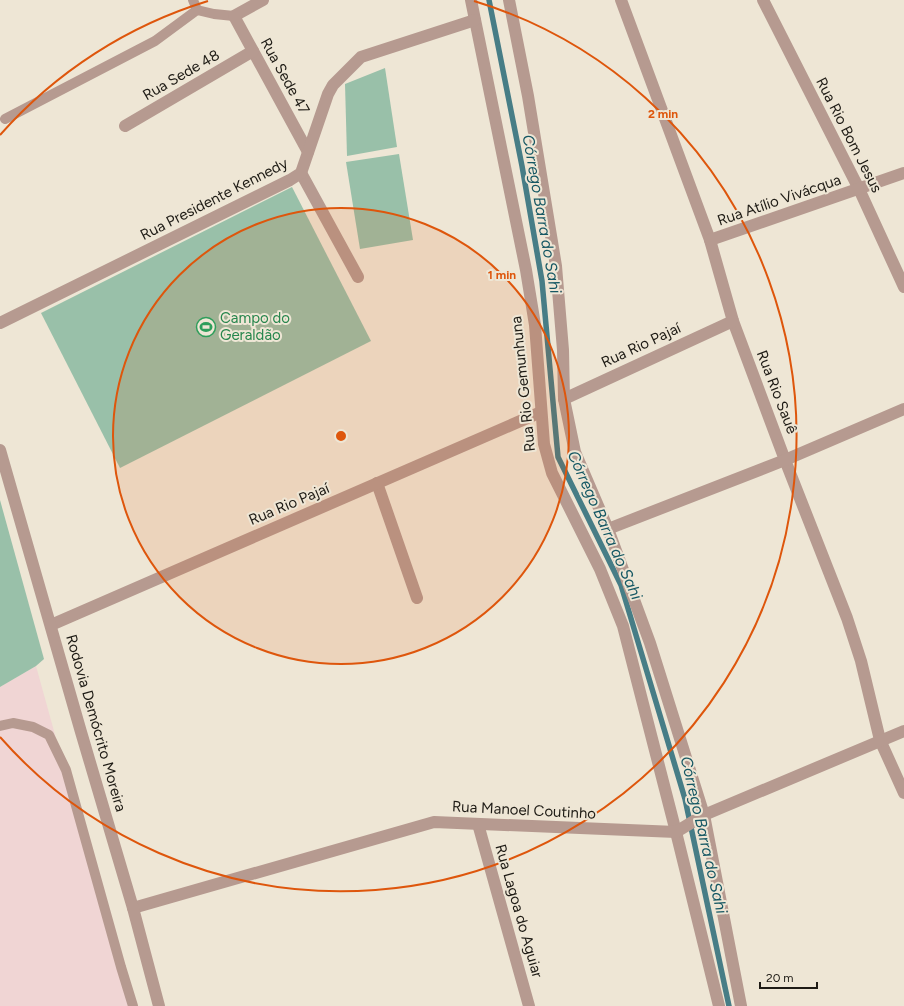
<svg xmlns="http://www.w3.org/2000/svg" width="904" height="1006" viewBox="0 0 904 1006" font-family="Figtree,sans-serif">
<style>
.industrial{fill:#f0d5d4}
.green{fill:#99c0a9}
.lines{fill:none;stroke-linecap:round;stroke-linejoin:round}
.stream{stroke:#477d86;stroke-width:5.5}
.service{stroke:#b69a90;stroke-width:10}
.minor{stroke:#b69a90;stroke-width:12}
.tertiary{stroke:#b69a90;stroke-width:12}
.ring{fill:none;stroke:#de560c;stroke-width:2}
.labels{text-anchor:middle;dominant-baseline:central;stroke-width:4;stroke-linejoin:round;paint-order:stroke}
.street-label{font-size:15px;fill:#1e1b15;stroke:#eee6d5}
.leisure-label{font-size:15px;fill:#27864d;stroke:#eee6d5;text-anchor:start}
.water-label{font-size:16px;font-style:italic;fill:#155763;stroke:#eee6d5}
.centre{fill:#de560c;stroke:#eee6d5;stroke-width:2}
.ring-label{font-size:12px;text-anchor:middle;font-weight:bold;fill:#de560c;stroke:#eee6d5;stroke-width:4;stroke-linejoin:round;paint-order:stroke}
</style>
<rect width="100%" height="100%" fill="#eee6d5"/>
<!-- industrial -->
<path class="industrial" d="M36,666L130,1006H0V687Z"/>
<!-- green -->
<g class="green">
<path d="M385,68L397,147L347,156L345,84Z"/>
<path d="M399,154L413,240L360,249L346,162Z"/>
<path d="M292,187L371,341L120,468L41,313Z"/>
<path d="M0,500L44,659L36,666L0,687Z"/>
</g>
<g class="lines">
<!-- stream -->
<path class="stream" d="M489,0L522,166L542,281L558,457L621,585L685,799L729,1006"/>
<!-- service -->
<g class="service">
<path d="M193,0L197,10"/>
<path d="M5,119L155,41L197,10L214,14L234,16"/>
<path d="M0,726L13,723L33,727L49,735L66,770L121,967L133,1006"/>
</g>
<!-- minor -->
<g class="minor">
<path d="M263,0L234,16L308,152"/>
<path d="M471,0L526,270L535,325L544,444L552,473L600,569L623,626L676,832L719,1006"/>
<path d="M509,0L528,96L556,266L563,350L564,399L575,452L608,529L650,643L704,815L741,1006"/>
<path d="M621,0L710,240L733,321L785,460L847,618L861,661L880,740L904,793"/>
<path d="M763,0L859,189L904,287"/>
<path d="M125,126L253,51"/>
<path d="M301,173L358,277"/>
<path d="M710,240L904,173"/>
<path d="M0,323L290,180L301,173L328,94L333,85L361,57L475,20"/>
<path d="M564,399L733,321"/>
<path d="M377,483L417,598"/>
<path d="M608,529L785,460L904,409"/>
<path d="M51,625L541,412"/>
<path d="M478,824L529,1006"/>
<path d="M133,908L434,822L676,832L704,815L904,731"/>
</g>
<!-- tertiary -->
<path class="tertiary" d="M0,450L81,732L133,908L159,1006"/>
</g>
<!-- distance rings -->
<circle cx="341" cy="436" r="228" fill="#de560c" fill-opacity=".12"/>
<g class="ring">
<circle cx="341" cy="436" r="228"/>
<path d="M0 135A455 455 0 0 1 208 1M474 1A455 455 0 1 1 0 737"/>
</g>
<!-- icons -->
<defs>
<symbol id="stadium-ring" viewBox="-11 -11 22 22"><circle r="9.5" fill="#eee6d5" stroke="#2e9e5b" stroke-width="1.5"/><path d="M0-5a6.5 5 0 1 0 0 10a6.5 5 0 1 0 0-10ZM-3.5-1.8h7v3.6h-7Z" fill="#2e9e5b"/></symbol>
</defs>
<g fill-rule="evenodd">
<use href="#stadium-ring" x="195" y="316" width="22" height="22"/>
</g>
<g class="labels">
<!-- street labels -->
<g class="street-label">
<text transform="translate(181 75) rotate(-30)">Rua Sede 48</text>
<text transform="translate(285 76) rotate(61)">Rua Sede 47</text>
<text transform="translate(849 135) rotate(63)">Rua Rio Bom Jesus</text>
<text transform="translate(214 199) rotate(-27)">Rua Presidente Kennedy</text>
<text transform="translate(779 200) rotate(-19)">Rua Atílio Vivácqua</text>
<text transform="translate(641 345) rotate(-25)">Rua Rio Pajaí</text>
<text transform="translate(523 384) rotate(-96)">Rua Rio Gemunhuna</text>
<text transform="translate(777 392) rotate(69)">Rua Rio Sauê</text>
<text transform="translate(289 504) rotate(-23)">Rua Rio Pajaí</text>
<text transform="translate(96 723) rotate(74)">Rodovia Demócrito Moreira</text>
<text transform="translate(524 810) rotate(3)">Rua Manoel Coutinho</text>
<text transform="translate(519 911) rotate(74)">Rua Lagoa do Aguiar</text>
</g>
<!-- leisure labels -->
<g class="leisure-label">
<text x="220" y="318">Campo do<tspan x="220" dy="17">Geraldão</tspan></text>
</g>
<!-- water labels -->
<g class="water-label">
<text transform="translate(542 214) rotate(80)">Córrego Barra do Sahi</text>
<text transform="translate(605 525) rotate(66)">Córrego Barra do Sahi</text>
<text transform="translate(704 835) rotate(77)">Córrego Barra do Sahi</text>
</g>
</g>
<circle cx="341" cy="436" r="6" class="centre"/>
<g class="ring-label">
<text x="663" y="118">2 min</text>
<text x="502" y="279">1 min</text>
</g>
<!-- scale -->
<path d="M760 982v6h57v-6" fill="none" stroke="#1e1b15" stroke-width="2"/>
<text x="766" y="982" font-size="12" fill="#1e1b15" stroke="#eee6d5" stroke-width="3" paint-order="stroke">20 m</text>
</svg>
